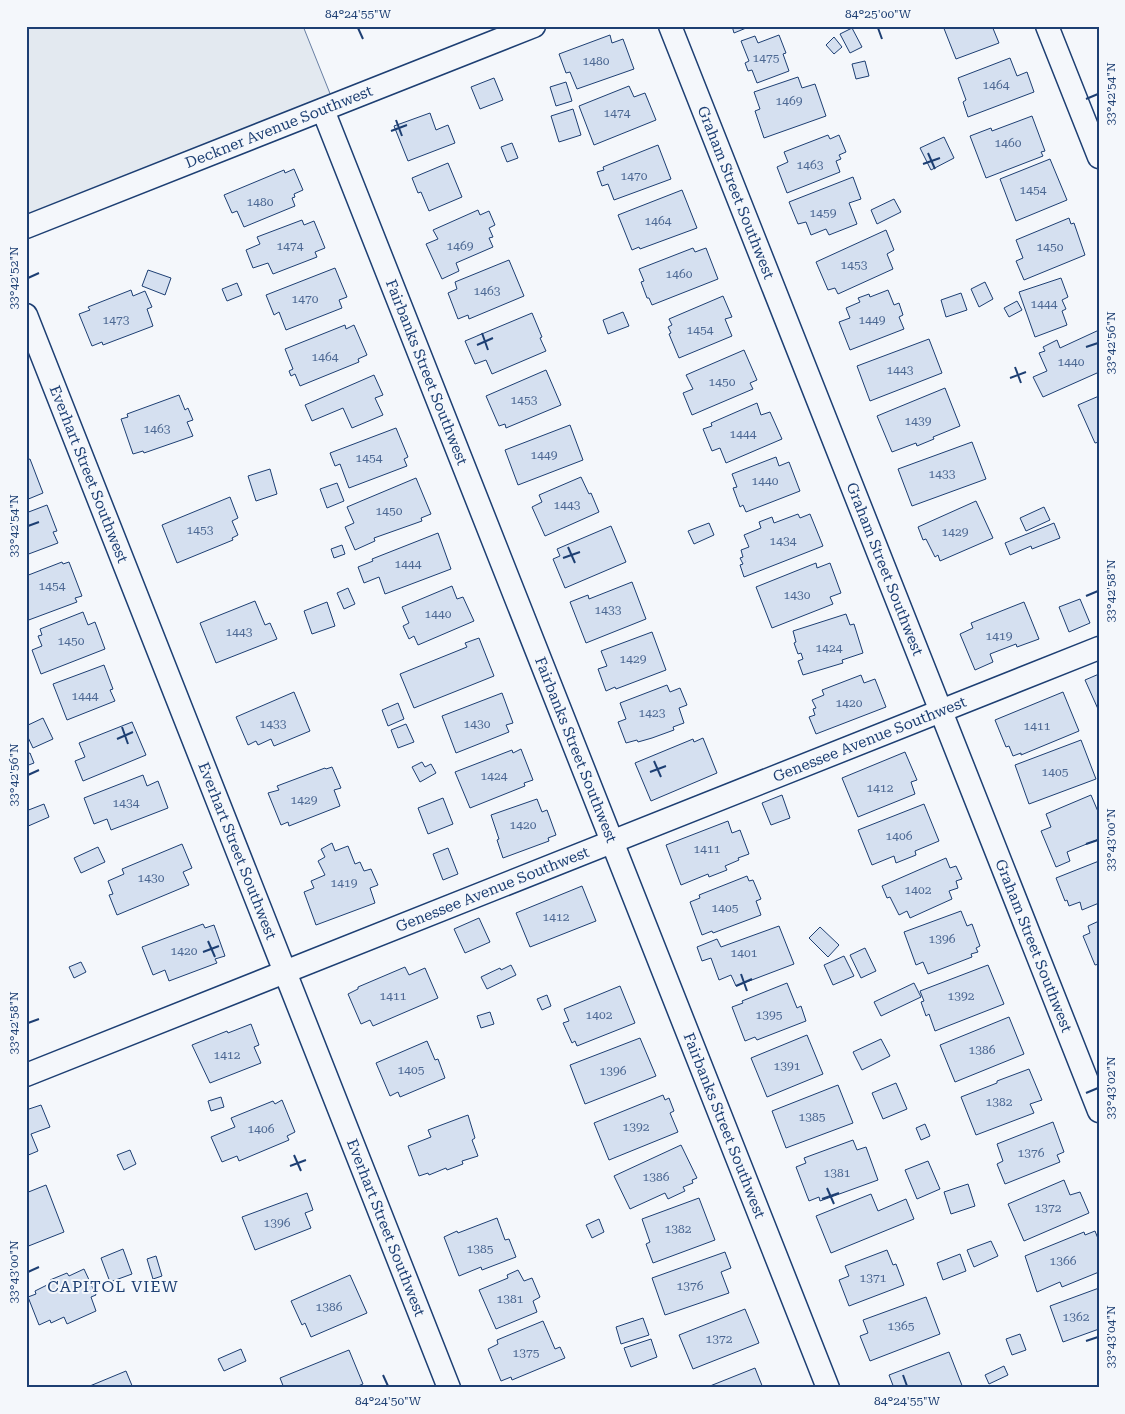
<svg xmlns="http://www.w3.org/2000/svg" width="1125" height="1414" viewBox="0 0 1125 1414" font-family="'Roboto Serif',serif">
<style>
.green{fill:#e3e9f0;stroke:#687fa3}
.building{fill:#d5e0f0;stroke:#1d3f73}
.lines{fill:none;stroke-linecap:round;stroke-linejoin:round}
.minor-casing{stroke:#1d3f73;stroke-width:25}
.minor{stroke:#f4f7fb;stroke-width:22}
.ticks{fill:none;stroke:#1d3f73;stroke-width:2}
.labels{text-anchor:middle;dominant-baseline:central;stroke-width:4;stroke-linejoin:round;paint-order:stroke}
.number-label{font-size:12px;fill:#4b6792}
.street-label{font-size:15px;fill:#1d3f73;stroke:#f4f7fb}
.neighbourhood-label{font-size:16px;letter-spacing:1px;fill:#1d3f73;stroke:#f4f7fb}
.neatline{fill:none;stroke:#1d3f73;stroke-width:2}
.ticks-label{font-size:12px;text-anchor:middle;fill:#1d3f73}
</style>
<rect width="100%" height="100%" fill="#f4f7fb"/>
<!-- green -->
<path class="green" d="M26,26H303L337,111L26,231Z"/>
<!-- building -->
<g class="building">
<path d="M732,26H751L734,33Z"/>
<path d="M943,26H992L999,43L956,59Z"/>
<path d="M852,28L862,47L850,53L840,34Z"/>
<path d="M610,35L612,43L623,39L634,69L577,89L570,72L566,73L559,54Z"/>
<path d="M779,35L786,53L783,54L789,71L757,83L752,70L748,71L745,63L749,61L741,41L755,36L758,43Z"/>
<path d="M834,37L842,47L834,54L826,45Z"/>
<path d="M1010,58L1017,76L1027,72L1034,92L968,117L963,102L966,100L958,78Z"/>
<path d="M865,61L869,76L856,79L852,64Z"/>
<path d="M798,77L802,88L815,84L826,116L764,138L755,111L760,109L754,92Z"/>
<path d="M494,78L503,100L480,109L471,87Z"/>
<path d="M566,82L572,101L556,106L550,87Z"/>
<path d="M629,86L634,97L645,93L656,120L594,145L579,106Z"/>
<path d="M573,109L581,135L559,142L551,116Z"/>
<path d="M430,113L436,130L448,125L455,143L408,161L394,126Z"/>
<path d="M1032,116L1045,151L1041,152L1043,156L986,178L970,136L991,128L992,131Z"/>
<path d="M828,135L830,139L839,135L846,152L839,155L841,159L836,161L840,172L787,193L777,167L788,162L784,152Z"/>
<path d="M944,137L954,158L931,170L920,148Z"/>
<path d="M512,143L518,158L507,162L501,147Z"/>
<path d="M658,145L671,179L614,200L608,184L602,186L597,172L604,170L603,167Z"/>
<path d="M1050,159L1067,200L1016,221L1000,179Z"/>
<path d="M448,163L462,197L429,211L421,192L418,193L412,178Z"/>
<path d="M294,169L303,190L294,194L295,197L292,198L295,206L244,227L237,211L232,213L224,195L284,170L285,173Z"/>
<path d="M853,177L861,199L849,203L857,224L829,235L826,229L811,235L806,222L798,224L789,202Z"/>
<path d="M682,190L697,228L640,249L639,247L632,250L618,215Z"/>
<path d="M894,199L901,212L877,224L871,210Z"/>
<path d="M478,210L480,215L489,211L495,225L489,228L493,237L489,238L493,247L456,263L459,271L442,279L426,244L438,239L433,230Z"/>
<path d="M1069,218L1071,224L1074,223L1085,255L1024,280L1016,261L1023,258L1016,240Z"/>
<path d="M302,220L304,225L314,221L325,248L315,252L317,257L273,274L268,263L253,268L246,250L260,244L257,237Z"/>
<path d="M886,230L894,250L887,254L893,269L838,294L835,288L828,290L816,262Z"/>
<path d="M693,248L695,252L706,248L718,279L652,305L649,298H647L641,282L644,281L639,269Z"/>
<path d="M509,260L524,296L469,319L468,315L458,319L448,293L457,289L455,282Z"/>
<path d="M335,268L347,297L339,300L342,308L286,330L279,312L274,315L266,295Z"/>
<path d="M148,270L171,278L165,295L142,286Z"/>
<path d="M1061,278L1068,297L1062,300L1066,309L1062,311L1067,325L1035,337L1019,292Z"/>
<path d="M985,282L993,299L979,307L971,289Z"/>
<path d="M237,283L242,295L227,301L222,289Z"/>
<path d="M131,290L133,296L145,291L152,307L147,309L153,326L103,345L102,342L92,346L79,314L90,310L88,307Z"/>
<path d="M888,290L894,305L899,303L903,315L899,317L904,329L850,350L839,322L850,318L846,308L860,302L858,298L869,294L870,297Z"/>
<path d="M961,293L967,310L946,317L941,300Z"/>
<path d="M723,296L732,317L725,319L732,336L679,358L669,334L671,333L668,327L672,325L669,319Z"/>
<path d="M1017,301L1022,310L1009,317L1004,308Z"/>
<path d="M623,312L629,326L608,334L603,320Z"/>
<path d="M532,313L542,337L540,338L546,351L492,374L486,360L475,364L465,341Z"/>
<path d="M345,325L346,329L354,325L367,355L358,359L359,362L300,386L295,374L291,376L289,371L293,369L285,349Z"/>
<path d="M1099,330V371L1097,373L1043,397L1033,377L1047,371L1039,353L1045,351L1043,347L1057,340L1060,348Z"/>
<path d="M929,339L942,373L870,401L857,366Z"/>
<path d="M744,350L757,380L750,383L753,389L692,415L683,393L693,389L686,375Z"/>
<path d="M546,370L561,405L506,428L505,424L499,426L486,396Z"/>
<path d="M374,375L383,395L375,398L383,415L352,428L343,408L312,421L305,405Z"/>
<path d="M945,388L960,426L933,437L934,439L917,446L916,443L892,452L877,416Z"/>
<path d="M179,395L185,410L188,408L193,420L187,422L193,436L144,453L143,451L133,454L121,419L128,417L127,414Z"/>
<path d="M1099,396V442L1095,443L1078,405Z"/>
<path d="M757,403L761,415L770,412L782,439L726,463L720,448L712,451L703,429L712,426L711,423Z"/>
<path d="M570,425L583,460L518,485L505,450Z"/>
<path d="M396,428L408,457L404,459L407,466L349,488L340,464L335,466L330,453Z"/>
<path d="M972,442L986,479L912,506L898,469Z"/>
<path d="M776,457L779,466L789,462L800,491L746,512L743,505L740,507L733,488L737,487L732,474Z"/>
<path d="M30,459L43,493L26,500V460Z"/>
<path d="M270,469L277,494L256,501L248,476Z"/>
<path d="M581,477L589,494L591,493L599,512L545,536L532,507L542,502L539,495Z"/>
<path d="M416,478L431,514L421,518L422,521L374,538L375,541L355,550L345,527L354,523L347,507Z"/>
<path d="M337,483L344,501L327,508L320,489Z"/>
<path d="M230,497L238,518L232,521L238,535L232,538L233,540L177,563L162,525Z"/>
<path d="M976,501L993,538L940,561L938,555L935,557L926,539L923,540L918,527Z"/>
<path d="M47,505L57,531L53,532L58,543L26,555V513Z"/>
<path d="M1044,507L1050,520L1026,531L1020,518Z"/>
<path d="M798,514L800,518L810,514L823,546L744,577L740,565L743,564L740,558L743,557L741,550L749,547L744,535L761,528L759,522L772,517L774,523Z"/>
<path d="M709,523L714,535L694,544L688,531Z"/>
<path d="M1054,523L1060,538L1032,549L1031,546L1010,555L1005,543Z"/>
<path d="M611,526L626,562L565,588L553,559L560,556L557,549Z"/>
<path d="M438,533L451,569L385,594L379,577L364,583L358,567L373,561L372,559Z"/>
<path d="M342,545L345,554L334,558L331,549Z"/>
<path d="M62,562L63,564L69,562L82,596L75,598L77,602L26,621V576Z"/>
<path d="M816,563L817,568L830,563L841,593L830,597L833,604L772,628L756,587Z"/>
<path d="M632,582L646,619L586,643L570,602L588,595L589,599Z"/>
<path d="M452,586L457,599L463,597L474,621L418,645L414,636L409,639L403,626L409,623L402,607Z"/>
<path d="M348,588L355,604L344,609L337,593Z"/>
<path d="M1080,599L1090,623L1069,632L1059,607Z"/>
<path d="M255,601L265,625L270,623L277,639L216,663L200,623Z"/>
<path d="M327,602L335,626L312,634L304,611Z"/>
<path d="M1024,602L1039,639L1017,647L1016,644L990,654L993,662L975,670L960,634L973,628L971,623Z"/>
<path d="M83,612L88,625L95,622L105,649L41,674L32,650L42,646L38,636L42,635L40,629Z"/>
<path d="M846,614L850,625L854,624L863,653L842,660L843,663L803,675L798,661L803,659L801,653L798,654L794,643L796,642L793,631Z"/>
<path d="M652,632L666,670L616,689L615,687L606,691L598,669L607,666L601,651Z"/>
<path d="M479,638L494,676L414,708L400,674L467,647L465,643Z"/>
<path d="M104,665L113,689L110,690L115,701L67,720L53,684Z"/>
<path d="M1099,674V709H1098L1085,680Z"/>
<path d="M861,675L864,683L875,679L886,707L816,734L809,717L815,715L813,709L816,708L812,700L824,695L822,690Z"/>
<path d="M667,685L670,692L680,688L687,705L679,708L684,723L673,727L674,730L652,738L638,742L637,740L626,743L618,722L626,719L620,703Z"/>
<path d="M294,692L310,731L274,746L271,739L258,745L256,741L248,745L236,717Z"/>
<path d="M1063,692L1079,731L1021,755V753L1013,756L1009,746L1006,747L995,720Z"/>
<path d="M502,693L513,723L506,725L509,732L456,753L442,716Z"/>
<path d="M398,703L404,719L388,726L382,710Z"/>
<path d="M43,718L53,739L33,748L26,733V726Z"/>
<path d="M132,722L146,755L83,781L75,761L85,757L79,743Z"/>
<path d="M406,724L414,742L398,748L391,730Z"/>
<path d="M703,738L717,773L651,801L635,763L693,739L694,742Z"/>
<path d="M1081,740L1096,779L1029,804L1015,765Z"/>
<path d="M521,749L533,780L524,783L525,786L470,808L455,772L512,750L513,753Z"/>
<path d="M905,752L917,780L911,782L915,794L858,817L842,778Z"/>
<path d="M30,753L34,763L26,766V754Z"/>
<path d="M422,762L425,767L431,764L436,773L420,782L412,767Z"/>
<path d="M332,767L341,788L334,790L340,806L289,826L288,822L281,825L268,793L279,790L277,786L325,768L326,769Z"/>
<path d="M143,775L147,786L158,781L168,808L111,830L107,819L94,824L84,798Z"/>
<path d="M782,795L790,818L771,825L762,803Z"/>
<path d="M1091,795L1099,814V839L1067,852L1070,861L1056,867L1041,831L1051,827L1046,814Z"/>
<path d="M443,798L453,824L428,834L418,808Z"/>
<path d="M537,799L542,812L547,810L556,835L548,838L549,841L503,858L497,840L499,839L491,815Z"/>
<path d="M44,804L49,817L26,827V811Z"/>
<path d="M924,804L939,841L915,851L916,855L896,863L894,856L872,865L858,830Z"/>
<path d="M728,821L732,833L740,830L749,854L738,858L739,860L725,866L727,870L709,877L708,874L681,885L666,845Z"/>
<path d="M332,843L335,851L348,846L355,864L360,862L364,871L371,869L378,885L370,888L375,903L316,925L304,892L314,888L311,881L325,875L318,861L325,857L321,849Z"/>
<path d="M182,844L192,868L183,872L189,885L117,915L109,895L113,894L108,881L124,874L122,869Z"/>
<path d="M98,847L105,862L81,873L74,858Z"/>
<path d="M448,848L458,874L443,880L433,854Z"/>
<path d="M946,858L950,868L956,866L962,879L956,881L958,888L949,891L952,899L910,918L907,911L899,915L890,897L887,898L882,886Z"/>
<path d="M1099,861V903L1082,910L1080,902L1069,906L1067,900L1065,901L1056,878Z"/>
<path d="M747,876L749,881L753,880L761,899L756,901L761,915L713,933L712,931L702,935L690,902L700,898L699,895Z"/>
<path d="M582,886L596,921L530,947L516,913Z"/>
<path d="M961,911L967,926L972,924L980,946L976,948L978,952L971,954L972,957L928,974L923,962L916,965L904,932Z"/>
<path d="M479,918L490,942L465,953L454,929Z"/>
<path d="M1099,921V964L1095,965L1083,936L1090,933L1088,926Z"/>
<path d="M203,924L205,928L214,925L225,956L215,959L217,963L169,981L165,970L153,975L142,947Z"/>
<path d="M779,926L794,964L736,986L731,975L719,980L711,958L702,961L697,947L717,939L721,947Z"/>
<path d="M820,927L839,945L828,957L809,938Z"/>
<path d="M865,948L876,971L861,978L850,955Z"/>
<path d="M844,956L854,976L833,985L824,965Z"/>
<path d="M81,962L86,972L74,978L69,967Z"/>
<path d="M511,965L516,975L487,989L481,977L500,968L501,970Z"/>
<path d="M988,965L1004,1004L935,1031L929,1014L926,1016L921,1002L924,1001L920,991Z"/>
<path d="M405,967L409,975L425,968L438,998L373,1026L370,1020L361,1024L348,994L358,989V987Z"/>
<path d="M787,983L797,1008L801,1006L806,1021L757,1040L755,1037L745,1041L732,1007L743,1003L742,1001Z"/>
<path d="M914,983L921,997L881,1016L874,1002Z"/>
<path d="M620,986L635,1023L577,1046L575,1041L572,1043L563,1023L569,1021L564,1009Z"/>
<path d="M547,995L551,1006L542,1010L537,999Z"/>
<path d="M490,1012L494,1024L481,1028L477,1016Z"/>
<path d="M1009,1017L1024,1054L955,1082L940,1045Z"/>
<path d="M251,1024L259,1045L254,1047L261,1063L210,1083L192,1045L227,1031L228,1033Z"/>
<path d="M807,1035L823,1074L767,1097L751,1058Z"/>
<path d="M640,1038L656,1076L585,1104L570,1065Z"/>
<path d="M881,1039L890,1056L862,1070L853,1052Z"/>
<path d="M427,1041L435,1060L438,1059L445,1078L400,1097L398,1092L390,1096L376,1063Z"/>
<path d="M1029,1069L1042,1100L1030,1104L1034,1113L976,1135L961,1097L997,1083V1081Z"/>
<path d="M896,1083L907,1109L883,1119L872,1093Z"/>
<path d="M838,1085L853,1123L786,1148L772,1111Z"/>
<path d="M663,1095L665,1100L669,1098L674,1111L670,1113L678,1132L609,1160L594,1123Z"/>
<path d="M221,1097L224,1107L211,1111L208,1101Z"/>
<path d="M282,1100L295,1132L287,1136L289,1140L239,1161L237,1156L222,1162L211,1137L235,1127L231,1118L273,1101L275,1104Z"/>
<path d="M41,1105L50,1127L31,1134L38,1151L26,1156V1110Z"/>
<path d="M468,1115L475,1138L472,1140L478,1156L462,1161L463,1164L447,1170L446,1168L429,1175L428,1173L419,1176L408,1146L431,1137L428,1130Z"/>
<path d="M1053,1122L1064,1152L1057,1155L1060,1162L1005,1184L997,1164L1003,1161L997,1144Z"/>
<path d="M925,1124L930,1136L921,1140L916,1128Z"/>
<path d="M853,1140L857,1150L866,1147L878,1180L820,1201L819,1197L809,1201L796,1167L806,1163L804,1158Z"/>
<path d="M681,1145L697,1178L692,1180L693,1183L683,1187L685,1191L668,1199L665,1193L630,1209L614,1176Z"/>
<path d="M130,1150L136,1164L124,1170L117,1155Z"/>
<path d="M928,1161L940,1189L917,1199L905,1170Z"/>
<path d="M1064,1180L1070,1195L1080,1192L1089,1213L1024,1241L1008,1204Z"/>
<path d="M968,1184L975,1206L951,1214L944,1192Z"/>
<path d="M46,1185L64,1232L26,1247V1193Z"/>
<path d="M307,1193L313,1210L305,1213L311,1228L255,1250L242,1217Z"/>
<path d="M871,1194L878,1211L906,1199L914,1219L831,1253L816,1216Z"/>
<path d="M699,1198L715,1240L653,1263L646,1244L650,1242L642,1219Z"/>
<path d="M497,1218L505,1240L509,1239L516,1257L482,1270L481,1267L459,1276L444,1237L457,1231L458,1233Z"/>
<path d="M599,1219L604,1232L592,1238L586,1225Z"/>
<path d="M1095,1231L1099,1241V1272L1062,1287L1060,1282L1037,1292L1025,1256L1084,1232L1085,1235Z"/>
<path d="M991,1241L998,1256L974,1267L967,1250Z"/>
<path d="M123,1249L132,1274L110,1282L101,1258Z"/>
<path d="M887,1250L893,1265L896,1264L904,1285L849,1306L839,1280L849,1276L845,1266Z"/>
<path d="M725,1252L731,1268L721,1272L729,1293L665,1315L652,1278Z"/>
<path d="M960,1254L966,1271L943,1280L937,1263Z"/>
<path d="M156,1256L162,1276L153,1279L147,1259Z"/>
<path d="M84,1269L96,1295L91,1297L96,1311L67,1324L64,1317L51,1323L50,1320L39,1325L28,1297L36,1294L35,1291L51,1283L50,1280L67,1273L69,1276Z"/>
<path d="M518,1270L524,1281L532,1278L540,1297L533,1301L537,1312L496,1329L479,1290L508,1278L507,1275Z"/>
<path d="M350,1275L367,1313L311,1337L305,1323L302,1325L291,1301Z"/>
<path d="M1099,1288V1329L1063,1342L1050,1306Z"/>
<path d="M926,1297L940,1334L870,1361L860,1336L868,1333L863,1320Z"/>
<path d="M745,1309L759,1343L693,1369L679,1335Z"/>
<path d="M643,1318L649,1335L621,1344L616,1327Z"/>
<path d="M543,1321L555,1349L560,1347L565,1358L512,1380L511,1377L501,1381L488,1349L498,1344L497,1340Z"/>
<path d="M1020,1334L1026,1350L1012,1355L1006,1339Z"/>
<path d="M651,1339L657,1357L631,1367L624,1348Z"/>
<path d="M241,1349L246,1361L224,1371L218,1359Z"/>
<path d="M349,1350L363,1384L353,1388H284L280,1378Z"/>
<path d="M949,1352L963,1388H894L889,1375Z"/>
<path d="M1004,1366L1008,1375L989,1384L985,1375Z"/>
<path d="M755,1368L763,1388H710V1386Z"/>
<path d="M126,1371L133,1388H85Z"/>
</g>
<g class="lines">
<defs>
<g id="minor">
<path id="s1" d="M670,26L1099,1111"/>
<path d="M1047,26L1099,157"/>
<path id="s2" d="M323,110L828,1388"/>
<path id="s3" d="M26,227L534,26"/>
<path id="s4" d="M26,315L449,1388"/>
<path id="s5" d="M26,1075L1099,648"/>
</g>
</defs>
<!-- minor casing -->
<use href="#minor" class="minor-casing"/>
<!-- minor -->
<use href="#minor" class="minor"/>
</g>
<!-- ticks -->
<path class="ticks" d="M358,28L363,39M878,28L882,39M1086,99L1098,94M396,120L402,136M391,131L407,125M928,153L935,169M923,164L940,158M28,278L39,273M482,333L488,350M477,345L493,338M1086,347L1098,343M1015,367L1021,383M1010,378L1026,372M28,526L39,522M568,547L575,563M563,558L580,552M1086,596L1098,591M122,727L128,744M117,739L133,732M654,761L661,777M650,772L666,766M28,775L39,770M1086,844L1098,840M208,941L215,957M203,952L219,946M741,974L747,991M736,986L752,979M28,1023L39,1019M1086,1093L1098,1088M294,1155L301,1171M290,1166L306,1160M827,1188L834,1204M822,1199L839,1193M28,1272L39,1267M1086,1341L1098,1337M383,1375L388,1386M903,1375L907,1386"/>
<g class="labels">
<!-- number labels -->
<g class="number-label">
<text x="766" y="58">1475</text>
<text x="596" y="61">1480</text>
<text x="996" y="85">1464</text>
<text x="789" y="101">1469</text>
<text x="617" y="113">1474</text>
<text x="1008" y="143">1460</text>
<text x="810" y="165">1463</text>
<text x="634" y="176">1470</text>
<text x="1033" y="190">1454</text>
<text x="260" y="202">1480</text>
<text x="823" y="213">1459</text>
<text x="658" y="221">1464</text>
<text x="290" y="246">1474</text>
<text x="460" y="246">1469</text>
<text x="1050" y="247">1450</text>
<text x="854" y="265">1453</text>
<text x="679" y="274">1460</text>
<text x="487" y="291">1463</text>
<text x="305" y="299">1470</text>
<text x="1044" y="304">1444</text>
<text x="116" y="320">1473</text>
<text x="872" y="320">1449</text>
<text x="700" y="330">1454</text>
<text x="325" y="357">1464</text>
<text x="1071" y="362">1440</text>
<text x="900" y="370">1443</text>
<text x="722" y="382">1450</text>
<text x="524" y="400">1453</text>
<text x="918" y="421">1439</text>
<text x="157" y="429">1463</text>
<text x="743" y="434">1444</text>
<text x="544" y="455">1449</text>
<text x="369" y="458">1454</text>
<text x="942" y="474">1433</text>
<text x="765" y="481">1440</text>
<text x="567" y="505">1443</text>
<text x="389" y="511">1450</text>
<text x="200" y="530">1453</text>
<text x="955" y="532">1429</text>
<text x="783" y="541">1434</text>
<text x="408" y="564">1444</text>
<text x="52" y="586">1454</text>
<text x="797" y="595">1430</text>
<text x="608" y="610">1433</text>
<text x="438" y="614">1440</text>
<text x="239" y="632">1443</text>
<text x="999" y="636">1419</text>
<text x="71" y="641">1450</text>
<text x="829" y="648">1424</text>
<text x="633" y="659">1429</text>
<text x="85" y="696">1444</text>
<text x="849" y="703">1420</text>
<text x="652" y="713">1423</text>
<text x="273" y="724">1433</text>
<text x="477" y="724">1430</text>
<text x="1037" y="726">1411</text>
<text x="1055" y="772">1405</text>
<text x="494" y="776">1424</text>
<text x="880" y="788">1412</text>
<text x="304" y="800">1429</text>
<text x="126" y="803">1434</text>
<text x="523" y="825">1420</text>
<text x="899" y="836">1406</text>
<text x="707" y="849">1411</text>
<text x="151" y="878">1430</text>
<text x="344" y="883">1419</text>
<text x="918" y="890">1402</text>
<text x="725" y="908">1405</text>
<text x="556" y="917">1412</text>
<text x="942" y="939">1396</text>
<text x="184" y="951">1420</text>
<text x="744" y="953">1401</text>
<text x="393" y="996">1411</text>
<text x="961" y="996">1392</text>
<text x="599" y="1015">1402</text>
<text x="769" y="1015">1395</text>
<text x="982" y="1050">1386</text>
<text x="227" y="1055">1412</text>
<text x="787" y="1066">1391</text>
<text x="411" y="1070">1405</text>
<text x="613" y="1071">1396</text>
<text x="999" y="1102">1382</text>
<text x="812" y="1117">1385</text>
<text x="636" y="1127">1392</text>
<text x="261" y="1129">1406</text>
<text x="1031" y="1153">1376</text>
<text x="837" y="1173">1381</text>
<text x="656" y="1177">1386</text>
<text x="1048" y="1208">1372</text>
<text x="277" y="1223">1396</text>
<text x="678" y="1229">1382</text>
<text x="480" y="1249">1385</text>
<text x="1063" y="1261">1366</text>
<text x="873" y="1278">1371</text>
<text x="690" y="1286">1376</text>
<text x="510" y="1299">1381</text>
<text x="329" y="1307">1386</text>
<text x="1076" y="1317">1362</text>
<text x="901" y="1326">1365</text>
<text x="719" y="1339">1372</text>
<text x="526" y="1353">1375</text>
</g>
<!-- street labels -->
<g class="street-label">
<text stroke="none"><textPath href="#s3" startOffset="272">Deckner Avenue Southwest</textPath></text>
<text stroke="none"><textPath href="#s1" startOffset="179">Graham Street Southwest</textPath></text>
<text stroke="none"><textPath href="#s2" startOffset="282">Fairbanks Street Southwest</textPath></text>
<text stroke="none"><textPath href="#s4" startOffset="171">Everhart Street Southwest</textPath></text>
<text stroke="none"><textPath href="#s1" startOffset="584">Graham Street Southwest</textPath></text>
<text stroke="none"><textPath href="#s5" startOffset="908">Genessee Avenue Southwest</textPath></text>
<text stroke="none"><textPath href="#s2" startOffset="688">Fairbanks Street Southwest</textPath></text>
<text stroke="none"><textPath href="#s4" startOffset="576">Everhart Street Southwest</textPath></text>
<text stroke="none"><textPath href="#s5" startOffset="502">Genessee Avenue Southwest</textPath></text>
<text stroke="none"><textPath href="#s1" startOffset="989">Graham Street Southwest</textPath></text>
<text stroke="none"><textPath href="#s2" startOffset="1092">Fairbanks Street Southwest</textPath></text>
<text stroke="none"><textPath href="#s4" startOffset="981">Everhart Street Southwest</textPath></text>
</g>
<!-- neighbourhood labels -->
<g class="neighbourhood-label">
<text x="113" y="1286">CAPITOL VIEW</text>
</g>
</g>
<!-- border -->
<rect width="1125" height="1414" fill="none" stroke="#f4f7fb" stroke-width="55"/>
<rect x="28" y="28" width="1070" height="1358" class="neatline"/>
<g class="ticks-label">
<text x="358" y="18">84°24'55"W</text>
<text x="878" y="18">84°25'00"W</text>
<text transform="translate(1111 94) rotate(-90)" y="4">33°42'54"N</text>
<text transform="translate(14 278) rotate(-90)" y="4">33°42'52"N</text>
<text transform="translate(1111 343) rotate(-90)" y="4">33°42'56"N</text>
<text transform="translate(14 526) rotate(-90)" y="4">33°42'54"N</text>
<text transform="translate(1111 591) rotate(-90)" y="4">33°42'58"N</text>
<text transform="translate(14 775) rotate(-90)" y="4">33°42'56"N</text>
<text transform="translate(1111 840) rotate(-90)" y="4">33°43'00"N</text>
<text transform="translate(14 1023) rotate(-90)" y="4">33°42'58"N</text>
<text transform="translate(1111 1088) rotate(-90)" y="4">33°43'02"N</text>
<text transform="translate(14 1272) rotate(-90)" y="4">33°43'00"N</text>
<text transform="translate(1111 1337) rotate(-90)" y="4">33°43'04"N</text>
<text x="388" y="1405">84°24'50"W</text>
<text x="907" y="1405">84°24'55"W</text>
</g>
</svg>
